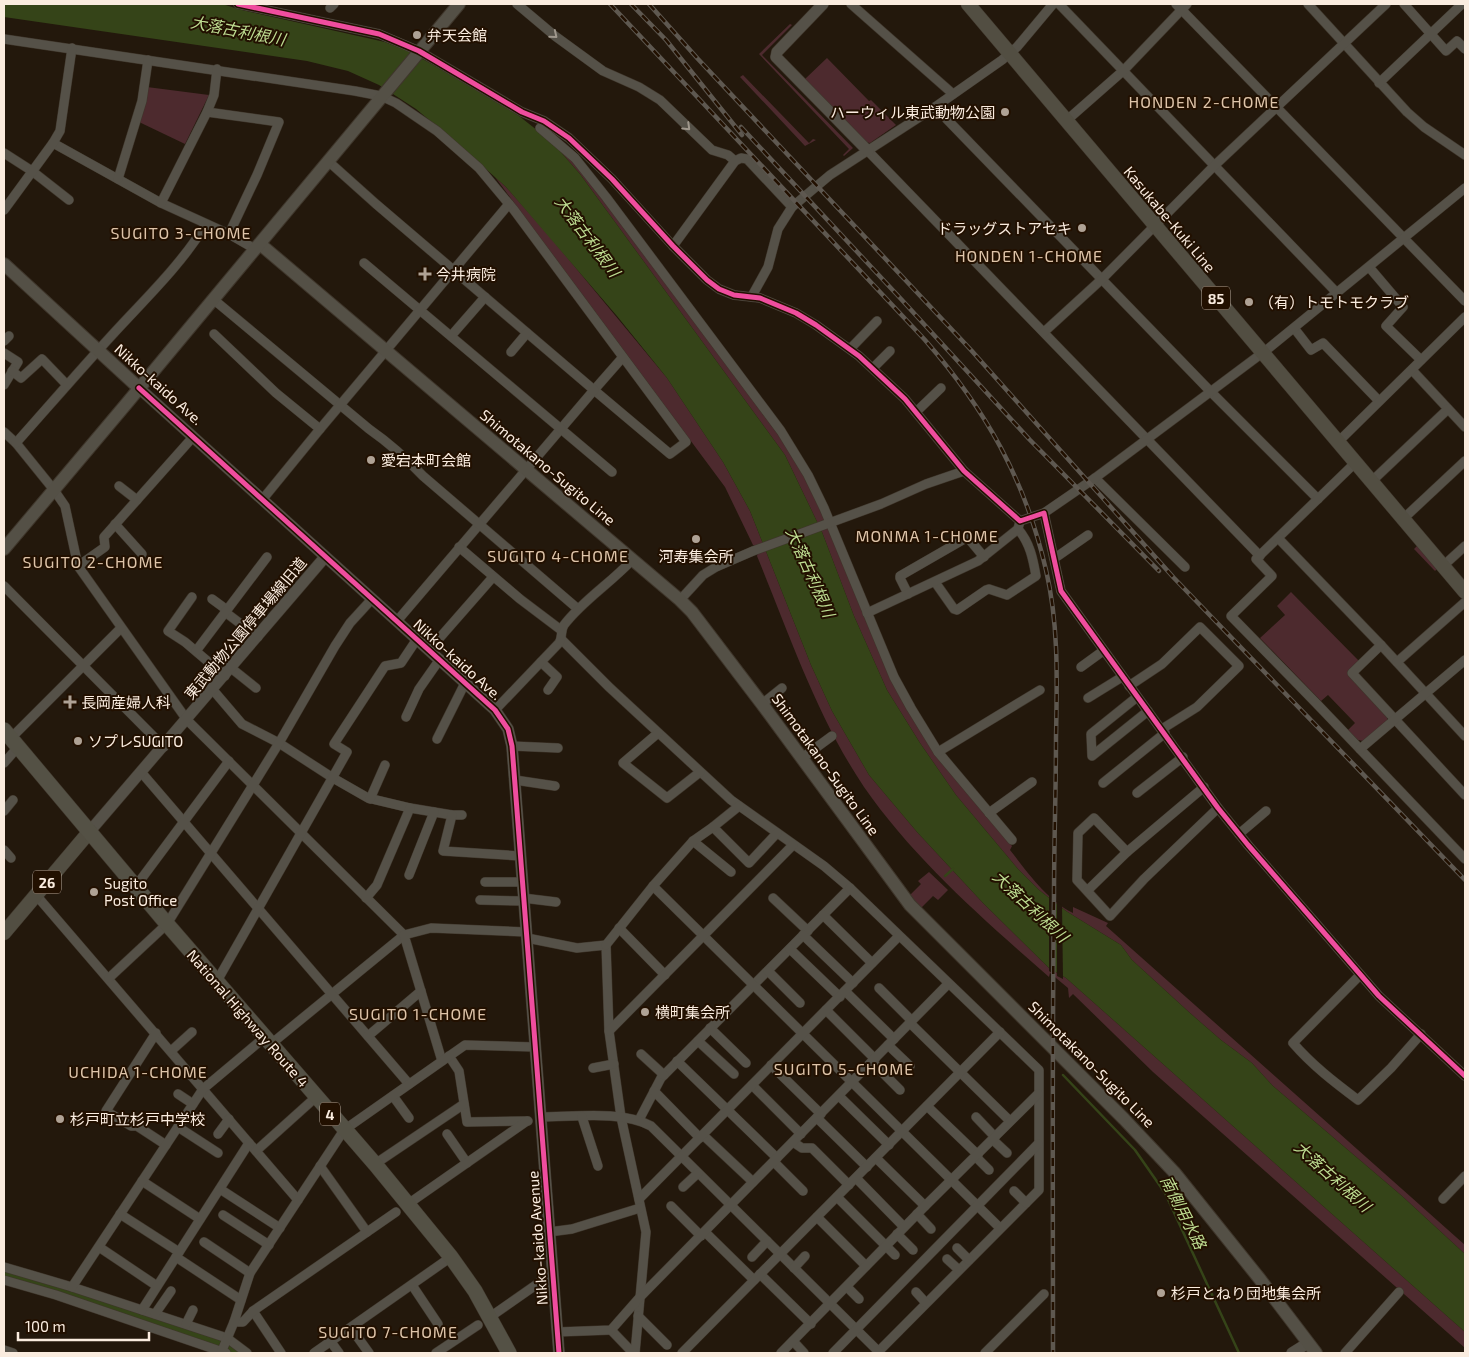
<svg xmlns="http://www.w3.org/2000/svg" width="1469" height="1357" viewBox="0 0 1469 1357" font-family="'Exo 2','Noto Sans JP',sans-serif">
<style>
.green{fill:#4d2a2e}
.water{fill:#354418}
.pier{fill:#23180c}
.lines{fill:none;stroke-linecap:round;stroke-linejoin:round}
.stream{stroke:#354418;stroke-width:2.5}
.river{stroke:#354418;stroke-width:16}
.minor-casing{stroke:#3f362b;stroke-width:10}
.tertiary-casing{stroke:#3f362b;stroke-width:12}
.secondary-casing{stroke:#3f362b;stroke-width:14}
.primary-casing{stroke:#3f362b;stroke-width:15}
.trunk-casing{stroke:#3f362b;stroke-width:16}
.minor{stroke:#555148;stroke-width:9}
.tertiary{stroke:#555148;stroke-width:11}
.secondary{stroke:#545046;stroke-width:12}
.primary{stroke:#524e42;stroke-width:14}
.trunk{stroke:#545145;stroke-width:15}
.rail-casing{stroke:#5e5850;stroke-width:4.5}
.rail{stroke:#221000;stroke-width:2.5;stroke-dasharray:8;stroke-linecap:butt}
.cycleway-casing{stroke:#221000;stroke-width:8}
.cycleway{stroke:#ef4d9e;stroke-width:5}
.oneway{stroke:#9f978c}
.poi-dot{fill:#afa295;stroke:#221000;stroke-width:2}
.labels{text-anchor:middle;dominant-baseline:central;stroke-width:4;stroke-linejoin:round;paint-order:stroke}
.shield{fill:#221000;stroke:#b9aa9c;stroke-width:1}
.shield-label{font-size:14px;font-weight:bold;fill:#faecdf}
.poi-label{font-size:15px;fill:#faecdf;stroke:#221000;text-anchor:start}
.street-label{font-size:15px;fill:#faecdf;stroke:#221000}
.water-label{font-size:16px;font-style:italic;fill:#bddc90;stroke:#221000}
.neighbourhood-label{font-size:16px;letter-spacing:1px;fill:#dec4a9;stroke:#221000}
</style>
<rect width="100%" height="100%" fill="#23180c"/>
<!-- green -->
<g class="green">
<path d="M790,24L792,25L762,55L853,148L844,156L843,155L849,149L759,54Z"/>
<path d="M827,58L869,101L871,100L896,125L870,143L865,142L805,79Z"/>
<path d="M743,75L809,143L813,139L816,140L805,146L740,77Z"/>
<path d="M147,87L209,95L185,144L139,122Z"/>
<path d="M552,142L582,170L785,444L809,481L891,678L907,710L935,753L1012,846L1010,850C1028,873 1047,900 1073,913V907L1108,923L1106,926L1465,1245V1254L1402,1196L1273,1086L1252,1063L1221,1040L1190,1013L1132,960L1121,945L1066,911L1039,890L1018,869L956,795L920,743L887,690L854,616L822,532L785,455L580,174Z"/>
<path d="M495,177L506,187L546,232L667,378L723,462L750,511L811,665L832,711L869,775L917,832L983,903L1049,968L1066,978L1465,1332V1348L1153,1072L1073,994L1069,998L1068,988L1050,973L1049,977C983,919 914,859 864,787C817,717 789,634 757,556L758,553L756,546L753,545L725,487Z"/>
<path d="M1417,546L1437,569L1435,571L1414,549Z"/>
<path d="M1291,592L1359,661L1348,674L1387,717V721L1363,741L1358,740L1348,730L1355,723L1328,695L1321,701L1260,638L1285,615L1277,606Z"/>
<path d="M929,872L948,890L938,900L933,896L920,909L910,895L921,884L918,881Z"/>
</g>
<!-- water -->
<path class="water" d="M4,4H222L242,10L385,42L408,51L504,104L552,142L580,174L785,455L822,532L854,616L887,690L920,743L956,795L1018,869L1039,890L1066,911L1121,945L1132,960L1190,1013L1221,1040L1252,1063L1273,1086L1402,1196L1465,1254V1332L1066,978L1049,968L983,903L917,832L869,775L832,711L811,665L750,511L723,462L667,378L617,316L506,187L458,144L416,109L379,85L348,71L307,61L4,17Z"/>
<!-- pier -->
<g class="pier">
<path d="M1049,895L1055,900V975L1049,971Z"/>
<path d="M1057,901L1062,905L1063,979L1057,976Z"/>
</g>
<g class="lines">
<!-- stream -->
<g class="stream">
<path d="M945,876L953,869"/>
<path d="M1063,1075L1135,1150L1165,1193L1239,1353"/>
</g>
<!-- river -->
<path class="river" d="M4,1274L60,1289L233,1349L238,1353"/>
<defs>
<g id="minor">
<path d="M238,4L379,34L419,51L522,112L544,121L569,138L612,179L673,246L707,280L719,289L734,295L760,298L796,313L816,325L859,356L905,399L964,471L1020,521L1044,513L1061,591L1218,808L1248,845L1379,996L1465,1076"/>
<path d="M517,4L555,36L603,71L639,87L660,100L712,150L728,155L735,161"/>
<path d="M851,4L953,94"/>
<path d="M1059,4L1337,293"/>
<path d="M1176,4L1465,301"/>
<path d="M1308,4L1407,112L1424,127L1465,155"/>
<path d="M1404,4L1446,51L1457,41L1465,49"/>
<path d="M330,8L334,4"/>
<path d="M4,39L355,91L381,96L396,103L437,131L479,168L514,210L686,442L670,454L594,390L623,357"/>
<path d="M1379,83L1462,4"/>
<path d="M935,107L1211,392L1318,499"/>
<path d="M207,112L279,122L257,175L229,234"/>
<path d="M1066,121L1124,70L1187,4"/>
<path d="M540,128L575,158L606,197L781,431L808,475L824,508L894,677L911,708L938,752L1012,840"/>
<path d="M53,143L161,203L229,234L255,249"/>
<path d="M868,151L1260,556"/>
<path d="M4,153L32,171L69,200"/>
<path d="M328,161L376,204L594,390L397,621"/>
<path d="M118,179L142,101L148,60"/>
<path d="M161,203L207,112L214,95L217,69"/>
<path d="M4,210L53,143L60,131L72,48"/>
<path d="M673,246L735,161L741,158L747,159L792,207"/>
<path d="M364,263L612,472"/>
<path d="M1369,267L1403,307L1386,326L1421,360"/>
<path d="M752,296L768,267L778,229L792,207L830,175L935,107L1002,60L1017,47L1053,4"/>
<path d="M213,299L369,429C389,443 406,458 423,476L578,609"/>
<path d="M1294,328L1311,350L1323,343L1379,401"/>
<path d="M1044,332L1102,279L1214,166L1386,4"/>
<path d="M214,334L276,393L320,429"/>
<path d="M451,336L485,297"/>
<path d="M4,341L9,336"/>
<path d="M850,349L877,321"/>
<path d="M511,352L527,333"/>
<path d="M4,353L18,362L4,385"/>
<path d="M873,368L890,351"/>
<path d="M1412,370L1465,427"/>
<path d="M12,371L21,378L42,359L67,385"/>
<path d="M916,412L941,388"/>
<path d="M4,432L16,443L54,490L65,506L78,566L187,720L404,935L271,1044"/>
<path d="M1339,441L1465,317"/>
<path d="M16,443C48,407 80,370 113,334C145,299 181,265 206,224"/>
<path d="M1356,462L1256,559L1272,576L1231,616L1316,703L1465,859"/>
<path d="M1095,478L1185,567"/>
<path d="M1372,481L1448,409"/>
<path d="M119,486L137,500"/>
<path d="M262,500L320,429L509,204"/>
<path d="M1044,513L1095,478L1269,348L1465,188"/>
<path d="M1403,519L1465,461"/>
<path d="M115,524L142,554"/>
<path d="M1278,538L1381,645L1465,736"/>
<path d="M459,547L520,599L561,630"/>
<path d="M1055,558L1088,535"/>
<path d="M78,566L105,547L104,537L193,437"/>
<path d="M1443,566L1465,546"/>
<path d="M935,582L954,609L957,610L986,590L989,589L1007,595L1036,576C1033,559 1030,543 1018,529L1020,521"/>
<path d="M4,586L164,747"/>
<path d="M908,594L900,578V576L966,538L969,539L984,557"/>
<path d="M192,597L168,631L185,642L225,676"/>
<path d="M212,599L227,610"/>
<path d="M680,600L703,575L716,567L753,551L881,504L926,484L964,471"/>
<path d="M225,612L258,637"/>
<path d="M867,613L978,561L1018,529"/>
<path d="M561,639L609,687L731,800L824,866L850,888L661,1078L639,1120"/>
<path d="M1381,645L1352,673L1465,795"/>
<path d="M429,650L493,577"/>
<path d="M196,651L267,557"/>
<path d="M541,662L557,677L548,690"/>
<path d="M1397,662L1465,602"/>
<path d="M1081,667L1103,651"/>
<path d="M231,668L256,688"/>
<path d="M1129,686L1162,664L1200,627L1239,666L1197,707L1162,729"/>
<path d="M213,690L242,724L279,743L333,778L368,798L410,808L452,815H462"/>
<path d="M1137,697L1091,734L1092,756L1148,711"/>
<path d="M1088,698L1122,677"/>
<path d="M762,704L782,688"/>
<path d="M495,710L559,643C563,637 560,631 564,625C583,600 611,583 632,560"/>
<path d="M406,717L419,689L440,659"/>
<path d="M658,733L623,763L667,798L700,772"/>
<path d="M11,738L121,628"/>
<path d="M437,739L465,683"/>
<path d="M512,746L558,748"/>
<path d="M1360,749L1465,660"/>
<path d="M938,752L1040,690"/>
<path d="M802,758L832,736"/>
<path d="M4,763L18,747"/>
<path d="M141,772L409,1084"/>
<path d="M515,780L555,786"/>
<path d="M1103,783L1165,733"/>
<path d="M1137,793L1183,757"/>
<path d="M370,799L385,765"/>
<path d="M4,811L13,800"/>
<path d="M989,813L1032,782"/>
<path d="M452,815L443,851L520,856"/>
<path d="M713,827L749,863L777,833"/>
<path d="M1239,834L1266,811"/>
<path d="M693,841L731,872"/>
<path d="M4,850L11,858"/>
<path d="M1127,852L1094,818L1078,833L1077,880L1110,916L1144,879L1218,808"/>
<path d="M409,875L434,812"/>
<path d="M485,882H522"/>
<path d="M136,886L229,761"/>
<path d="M653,886L1000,1228"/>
<path d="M850,888L1039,1070V1190L877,1353"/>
<path d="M1088,890L1127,852L1204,787"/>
<path d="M36,895L298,1200"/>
<path d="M366,898L377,885L410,808"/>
<path d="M523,898L556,902"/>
<path d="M773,898L808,931"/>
<path d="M480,900L524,901"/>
<path d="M823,915L872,963"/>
<path d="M619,928L665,975"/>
<path d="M803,935L853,983"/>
<path d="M527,938L577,948L606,945L609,1031L621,1117L646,1232L635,1353"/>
<path d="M606,945L653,886L693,841L713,827L739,806"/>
<path d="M790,949L840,997"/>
<path d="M768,971L800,1003"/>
<path d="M1360,975L1293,1043C1312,1065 1334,1082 1358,1100L1391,1068L1421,1034"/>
<path d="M109,978L167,924L279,743L335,646L350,623L372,599"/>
<path d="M217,981L347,752L334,744L385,666L401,663L417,639"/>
<path d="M879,988L912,1021"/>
<path d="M845,991L894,1039"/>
<path d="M826,1010L875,1059"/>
<path d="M910,1023L1010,1121"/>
<path d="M710,1028L746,1063"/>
<path d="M609,1031L793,845"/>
<path d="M156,1033L106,1111L131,1126H137L166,1145"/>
<path d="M368,1036L421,991"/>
<path d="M698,1041L734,1074"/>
<path d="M888,1045L910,1066"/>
<path d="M171,1051L192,1032"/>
<path d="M641,1054L664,1075"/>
<path d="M449,1056L459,1071L467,1122L528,1121"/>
<path d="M442,1061L404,935L431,928L526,932"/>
<path d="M677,1061L777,1158"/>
<path d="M872,1062L900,1090"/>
<path d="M771,1065L821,1114"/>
<path d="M593,1068L614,1064"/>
<path d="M752,1085L801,1134"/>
<path d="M654,1091L700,1138"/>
<path d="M178,1094L193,1104"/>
<path d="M393,1096L409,1118"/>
<path d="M839,1096L889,1145"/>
<path d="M927,1106L978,1155"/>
<path d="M540,1117C573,1117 622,1110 651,1126L880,1353"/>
<path d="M582,1117L598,1166"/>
<path d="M976,1117L995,1137"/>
<path d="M817,1118L867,1167"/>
<path d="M178,1127L218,1153"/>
<path d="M218,1134L229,1119"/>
<path d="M447,1134L467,1163"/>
<path d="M703,1135L753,1182"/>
<path d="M993,1140L1007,1153"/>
<path d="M793,1142L802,1148H812L849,1185"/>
<path d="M256,1151L316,1097"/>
<path d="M976,1157L989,1170"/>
<path d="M876,1158L925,1206"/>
<path d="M774,1162L803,1191"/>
<path d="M375,1164L464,1104"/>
<path d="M320,1166L367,1232"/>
<path d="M856,1178L904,1227"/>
<path d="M142,1181L200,1219"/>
<path d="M683,1187L698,1173"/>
<path d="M220,1189L280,1228"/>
<path d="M1014,1191L1026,1203"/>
<path d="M837,1197L895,1255"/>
<path d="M639,1199L899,936"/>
<path d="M1443,1199L1465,1176"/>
<path d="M408,1204L527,1121"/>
<path d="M671,1206L701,1236"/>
<path d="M120,1214L179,1252"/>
<path d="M917,1214L931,1229"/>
<path d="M223,1215L269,1245"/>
<path d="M817,1217L866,1266"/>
<path d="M549,1232L572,1229L640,1208"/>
<path d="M705,1232L754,1280"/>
<path d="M897,1234L913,1250"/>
<path d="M204,1242L250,1273"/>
<path d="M99,1247L157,1286"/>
<path d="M957,1248L969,1260"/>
<path d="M176,1257L241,1300"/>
<path d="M752,1257L767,1241"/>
<path d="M947,1259L959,1270"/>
<path d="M4,1267L72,1287L227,1338L247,1353"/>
<path d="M794,1268L805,1256"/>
<path d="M760,1274L811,1324"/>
<path d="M4,1280L56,1295L226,1353"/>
<path d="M412,1285L438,1324"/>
<path d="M72,1287L203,1089L265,1037"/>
<path d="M847,1287L859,1299"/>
<path d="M916,1292L926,1303"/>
<path d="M142,1310L249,1143"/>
<path d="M253,1311L281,1353"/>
<path d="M155,1314L171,1291"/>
<path d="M638,1316L667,1345"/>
<path d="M490,1317L553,1273"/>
<path d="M234,1322H243L253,1311L396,1212"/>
<path d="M186,1324L193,1310"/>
<path d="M351,1328L369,1353"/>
<path d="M611,1330L633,1353"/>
<path d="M557,1332L611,1330L640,1297L948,984"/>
<path d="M793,1341L804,1353"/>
<path d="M331,1342L339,1353"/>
<path d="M4,1350L13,1353"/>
<path d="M221,1353L234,1322L250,1273L344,1130L465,1045L535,1047"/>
<path d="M314,1353L451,1257"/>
<path d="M436,1353L478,1325"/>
<path d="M682,1353L1000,1032"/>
<path d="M781,1353L925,1206L1038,1094"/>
<path d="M833,1353L1038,1144"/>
<path d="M985,1353L1044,1294"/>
<path d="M1345,1353L1399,1292"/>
</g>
<g id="tertiary">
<path d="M823,4L777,52L776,57L868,151"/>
<path d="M139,388L495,710L508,729L512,746L559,1353"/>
<path d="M90,831L325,557"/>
<path d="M1292,1353L1308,1343"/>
</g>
<g id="secondary">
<path d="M260,244L680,600L692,612L762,704L910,905L1124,1119L1174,1172L1259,1278L1316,1353"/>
<path d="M4,264L139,388"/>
<path d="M4,549L127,403L459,4"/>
</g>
<g id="primary">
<path d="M968,4L1465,592"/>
<path d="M4,933L90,831"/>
</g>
<path id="trunk" d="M4,730L167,924L375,1164L451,1257L475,1291L509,1353"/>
</defs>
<!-- minor casing -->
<use href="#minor" class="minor-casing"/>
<!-- tertiary casing -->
<use href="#tertiary" class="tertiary-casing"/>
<!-- secondary casing -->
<use href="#secondary" class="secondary-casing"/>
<!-- primary casing -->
<use href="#primary" class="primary-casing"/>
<!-- trunk casing -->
<use href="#trunk" class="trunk-casing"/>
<!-- minor -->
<use href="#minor" class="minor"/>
<!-- tertiary -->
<use href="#tertiary" class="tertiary"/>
<!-- secondary -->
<use href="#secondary" class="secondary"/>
<!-- primary -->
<use href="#primary" class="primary"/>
<!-- trunk -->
<use href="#trunk" class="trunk"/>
<defs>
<g id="rail">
<path d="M610,4L925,340C986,410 1025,479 1046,570C1059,625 1057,682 1056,738C1056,790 1054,843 1054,896C1052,1048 1053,1201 1053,1353"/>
<path d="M631,4L666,40L742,135"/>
<path d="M649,4L698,59L971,350L1174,578L1465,880"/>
<path d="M741,127L901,299L1030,440L1159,571"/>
</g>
</defs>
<!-- rail casing -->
<use href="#rail" class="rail-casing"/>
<!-- rail -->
<use href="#rail" class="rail"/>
<defs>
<g id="cycleway">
<path d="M238,4L379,34L419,51L522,112L544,121L569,138L612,179L673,246L707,280L719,289L734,295L760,298L796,313L816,325L859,356L905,399L964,471L1020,521L1044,513L1061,591L1218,808L1248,845L1379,996L1465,1076"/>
<path d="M139,388L495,710L508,729L512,746L559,1353"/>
</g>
</defs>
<!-- cycleway casing -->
<use href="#cycleway" class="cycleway-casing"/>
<!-- cycleway -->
<use href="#cycleway" class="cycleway"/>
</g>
<!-- one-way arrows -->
<defs><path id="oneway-chevron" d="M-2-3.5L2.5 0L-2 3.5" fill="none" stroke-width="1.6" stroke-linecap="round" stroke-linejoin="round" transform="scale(1.25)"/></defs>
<g class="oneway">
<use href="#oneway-chevron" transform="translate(554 35) rotate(39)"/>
<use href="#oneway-chevron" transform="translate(687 127) rotate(44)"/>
</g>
<!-- markers -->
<g class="poi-dot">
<circle cx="417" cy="35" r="5"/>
<circle cx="1005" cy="112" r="5"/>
<circle cx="1082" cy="228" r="5"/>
<path d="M422.5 266.5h5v5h5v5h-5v5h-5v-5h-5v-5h5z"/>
<circle cx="1249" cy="302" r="5"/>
<circle cx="371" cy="460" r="5"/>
<circle cx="696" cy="539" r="5"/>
<path d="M67.5 694.5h5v5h5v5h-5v5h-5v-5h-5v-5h5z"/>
<circle cx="78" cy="741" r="5"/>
<circle cx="94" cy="892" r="5"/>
<circle cx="645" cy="1012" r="5"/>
<circle cx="60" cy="1119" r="5"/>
<circle cx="1161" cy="1293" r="5"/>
</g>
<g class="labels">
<!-- shield labels -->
<g class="shield">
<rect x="1202" y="286.5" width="28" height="23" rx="4"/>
<rect x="33" y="870.5" width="28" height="23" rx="4"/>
<rect x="320" y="1102.5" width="20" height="23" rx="4"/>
</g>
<g class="shield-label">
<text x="1216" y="298">85</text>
<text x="47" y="882">26</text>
<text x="330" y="1114">4</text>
</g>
<!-- poi labels -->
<g class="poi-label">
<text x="427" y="35">弁天会館</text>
<text x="995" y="112" text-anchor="end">ハーウィル東武動物公園</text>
<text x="1072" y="228" text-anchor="end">ドラッグストアセキ</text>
<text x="436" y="274">今井病院</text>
<text x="1259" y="302">（有）トモトモクラブ</text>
<text x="381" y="460">愛宕本町会館</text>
<text x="696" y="556" text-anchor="middle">河寿集会所</text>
<text x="81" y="702">長岡産婦人科</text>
<text x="88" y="741">ソプレSUGITO</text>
<text x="104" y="883">Sugito<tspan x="104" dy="17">Post Office</tspan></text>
<text x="655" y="1012">横町集会所</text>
<text x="70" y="1119">杉戸町立杉戸中学校</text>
<text x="1171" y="1293">杉戸とねり団地集会所</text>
</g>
<!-- street labels -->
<g class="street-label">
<text transform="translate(1170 219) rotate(50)">Kasukabe-Kuki Line</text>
<text transform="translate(159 384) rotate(42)">Nikko-kaido Ave.</text>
<text transform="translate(548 467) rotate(40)">Shimotakano-Sugito Line</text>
<text transform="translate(245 628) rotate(-50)">東武動物公園停車場線旧道</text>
<text transform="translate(458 659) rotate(42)">Nikko-kaido Ave.</text>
<text transform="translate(826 764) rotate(54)">Shimotakano-Sugito Line</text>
<text transform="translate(248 1018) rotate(49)">National Highway Route 4</text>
<text transform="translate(1092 1064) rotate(45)">Shimotakano-Sugito Line</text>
<text transform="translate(537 1238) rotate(-94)">Nikko-kaido Avenue</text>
</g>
<!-- water labels -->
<g class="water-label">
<text transform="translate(238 30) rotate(11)">大落古利根川</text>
<text transform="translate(588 236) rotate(53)">大落古利根川</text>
<text transform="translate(811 572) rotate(66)">大落古利根川</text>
<text transform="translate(1031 906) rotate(43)">大落古利根川</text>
<text transform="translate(1333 1176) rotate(42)">大落古利根川</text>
<text transform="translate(1184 1212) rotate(63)">南側用水路</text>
</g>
<!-- neighbourhood labels -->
<g class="neighbourhood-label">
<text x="1204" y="101">HONDEN 2-CHOME</text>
<text x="181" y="232">SUGITO 3-CHOME</text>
<text x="1029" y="255">HONDEN 1-CHOME</text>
<text x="927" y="535">MONMA 1-CHOME</text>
<text x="558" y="555">SUGITO 4-CHOME</text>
<text x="93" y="561">SUGITO 2-CHOME</text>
<text x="418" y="1013">SUGITO 1-CHOME</text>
<text x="844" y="1068">SUGITO 5-CHOME</text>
<text x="138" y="1071">UCHIDA 1-CHOME</text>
<text x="388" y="1331">SUGITO 7-CHOME</text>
</g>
</g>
<!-- border -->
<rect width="1469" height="1357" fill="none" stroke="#faecdf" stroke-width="10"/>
<!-- scale -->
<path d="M18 1332v8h131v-8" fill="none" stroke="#faecdf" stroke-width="2.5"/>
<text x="25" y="1332" font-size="15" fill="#faecdf" stroke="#221000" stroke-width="4" paint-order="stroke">100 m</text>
</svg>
